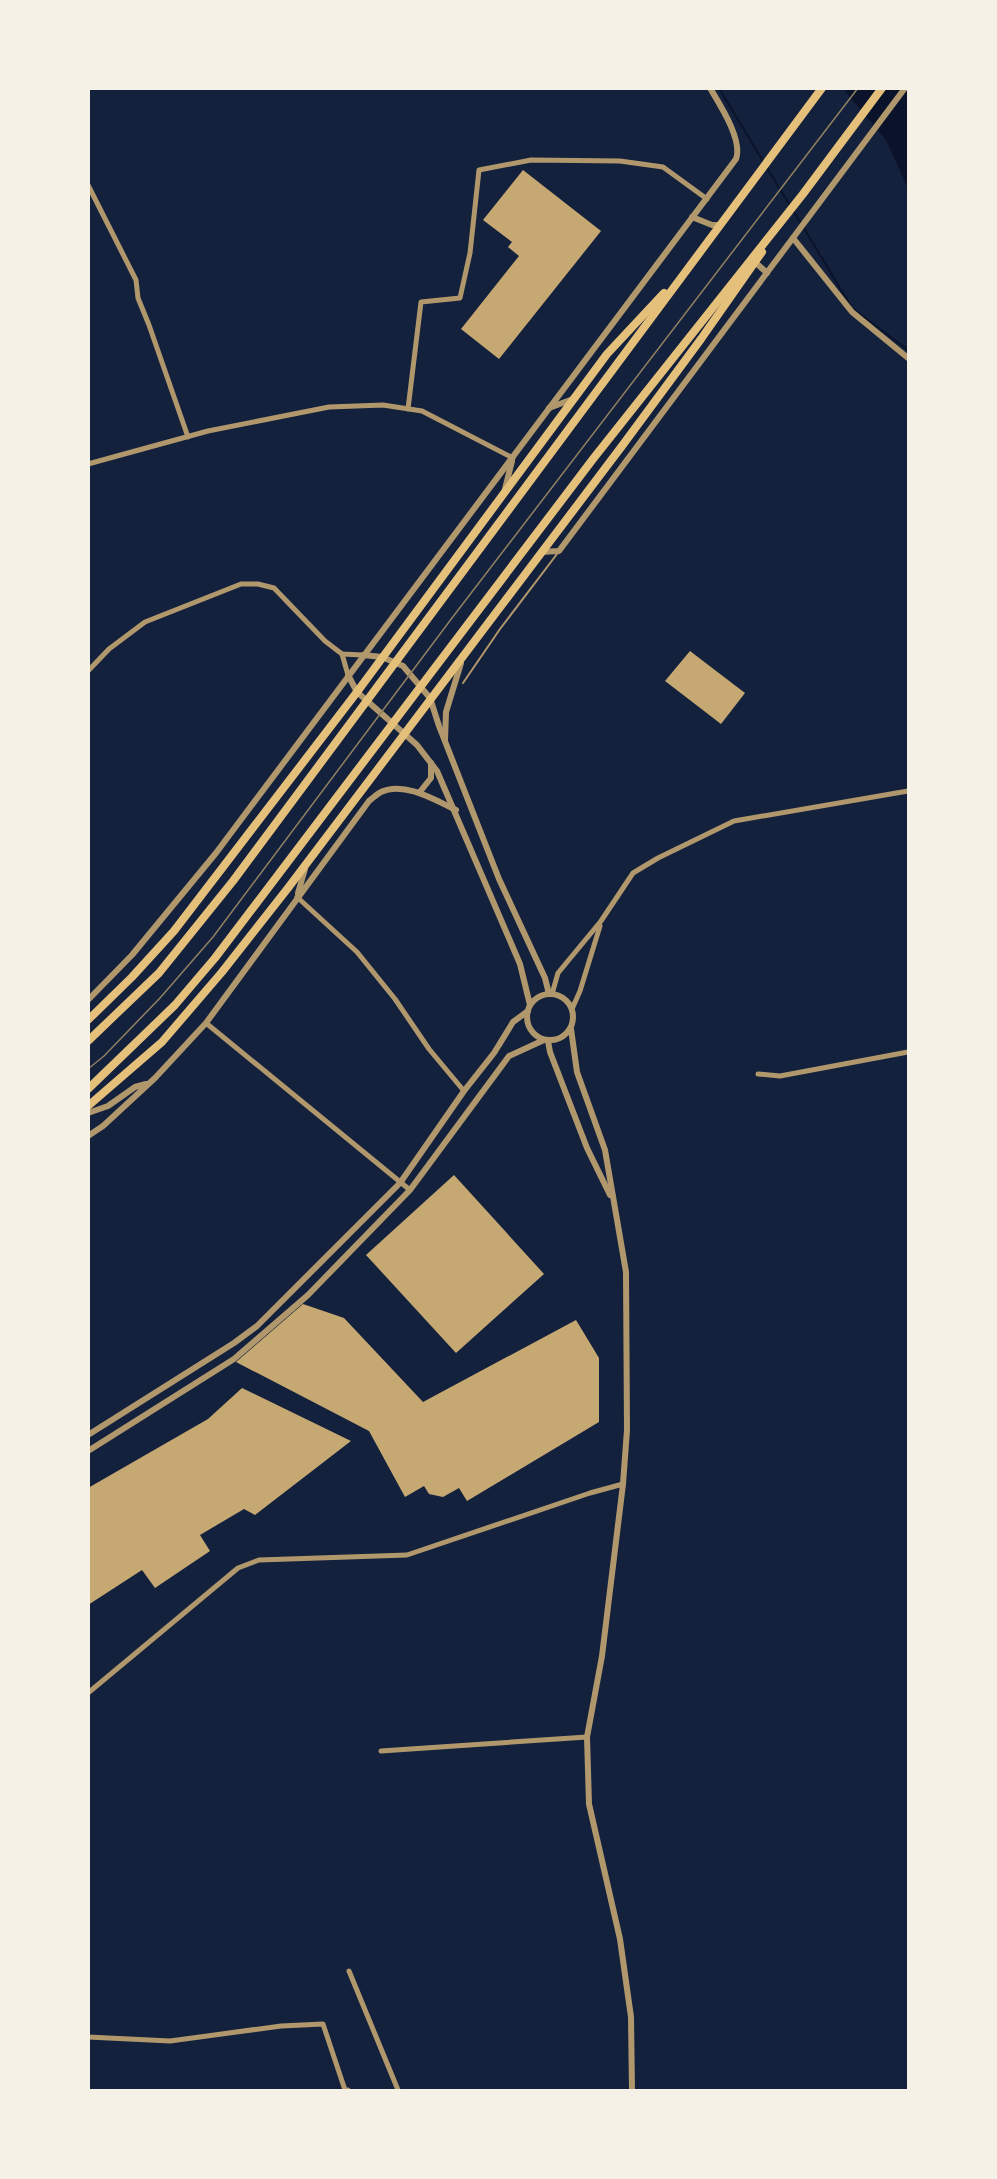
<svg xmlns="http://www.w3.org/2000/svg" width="997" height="2179" viewBox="0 0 997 2179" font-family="'Fira Sans',sans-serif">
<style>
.water{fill:#0b132b}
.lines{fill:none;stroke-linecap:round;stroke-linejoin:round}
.stream{stroke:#0b132b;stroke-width:2}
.building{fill:#c6a872}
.service{stroke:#b1986c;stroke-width:2}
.minor{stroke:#b1986c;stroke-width:5}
.tertiary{stroke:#b1986c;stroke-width:6}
.trunk{stroke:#e5c07b;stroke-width:8}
.tram{stroke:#918062;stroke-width:1.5}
</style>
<rect width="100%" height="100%" fill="#14213d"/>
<!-- water -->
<path class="water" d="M843,89H908V189L886,140Z"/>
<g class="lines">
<!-- stream -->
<g class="stream">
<path d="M719,88L764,163"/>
<path d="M767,168L791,207"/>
<path d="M794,212L852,308L908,350"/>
</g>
</g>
<!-- building -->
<g class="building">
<path d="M523,170L601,231L499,359L461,329L519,256L508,247L512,242L483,220Z"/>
<path d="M690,651L745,693L721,724L665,681Z"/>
<path d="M454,1175L544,1274L456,1353L366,1255Z"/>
<path d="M303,1304L344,1318L423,1402L576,1320L599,1358V1422L467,1501L459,1488L443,1497L429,1494L424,1486L405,1497L369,1431L236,1362Z"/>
<path d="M242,1388L351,1441L255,1515L244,1509L200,1535L210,1551L155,1588L142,1570L88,1605V1488L208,1419Z"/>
</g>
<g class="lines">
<!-- service -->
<path class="service" d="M463,683L500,629L557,554"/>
<!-- minor -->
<g class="minor">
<path d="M88,185L136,280L138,298L149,325L188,437"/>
<path d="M408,409L421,302L460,298L470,253L479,170L531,160L620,161L663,167L707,199"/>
<path d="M88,464L208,431L329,407L383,405L422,411L513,458"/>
<path d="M342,654L348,675"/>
<path d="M88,671L109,649L145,622L241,584H258L274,588L325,641L342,654L363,655"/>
<path d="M297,897L357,952L395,999L429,1049L464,1091"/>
<path d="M552,994L558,973L601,921L633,873L658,858L734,821L908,791"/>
<path d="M572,1009L580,991L600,926"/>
<path d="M206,1023L410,1190"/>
<path d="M758,1074L780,1076L908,1052"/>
<path d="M88,1693L238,1568L259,1560L407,1555L590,1493L623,1484"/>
<path d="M381,1751L587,1737"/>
<path d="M349,1971L398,2090"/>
<path d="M88,2037L170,2041L281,2026L323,2024L345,2090H348"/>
</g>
<!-- tertiary -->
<g class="tertiary">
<path d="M692,217L712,225H720"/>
<path d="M793,238L852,312L908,358"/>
<path d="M755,262L767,273"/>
<path d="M549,408L573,399"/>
<path d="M505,489L512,461"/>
<path d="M541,552L559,551L905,88"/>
<path d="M363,655L382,657L403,666L430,698L439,726L499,879L545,978L549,994"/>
<path d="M348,675L357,692L417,745L437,771L520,964L530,1005"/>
<path d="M445,740L446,712L461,663"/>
<path d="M419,793L431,778V763"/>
<path d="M298,893L305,869"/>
<circle cx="550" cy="1017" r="23"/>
<path d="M88,1000L132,955L216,853L736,159C743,140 720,105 710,88"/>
<path d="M571,1029L577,1072L605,1150L626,1272L627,1430L623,1484L602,1656L587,1737L589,1804L620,1939L631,2017L632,2090"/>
<path d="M548,1041L550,1052L587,1148L610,1195"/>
<path d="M88,1113L108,1106L135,1087L146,1084"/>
<path d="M88,1136L103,1126L155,1078L206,1023L369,801C373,798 377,794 381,792C404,781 435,800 456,810"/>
<path d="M88,1435L234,1343L257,1326L400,1183L464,1091L494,1053L513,1022L528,1011"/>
<path d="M88,1451L234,1359L308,1295L410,1190L509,1056L544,1040"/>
</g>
<!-- trunk -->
<g class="trunk">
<path d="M88,1020L132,977L174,931L357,692L607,354L664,293"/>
<path d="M88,1041L159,973L233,881L822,88"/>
<path d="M88,1089L175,1005L215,958L593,459L803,194L882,88"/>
<path d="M88,1106L162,1042L222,972L288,888L622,446L701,339L762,252"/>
</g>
<!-- tram -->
<path class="tram" d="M88,1069L104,1056L160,998L213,937L452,618L858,88"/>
</g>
<!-- border -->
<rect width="997" height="2179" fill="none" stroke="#f6f1e7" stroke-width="180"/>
</svg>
